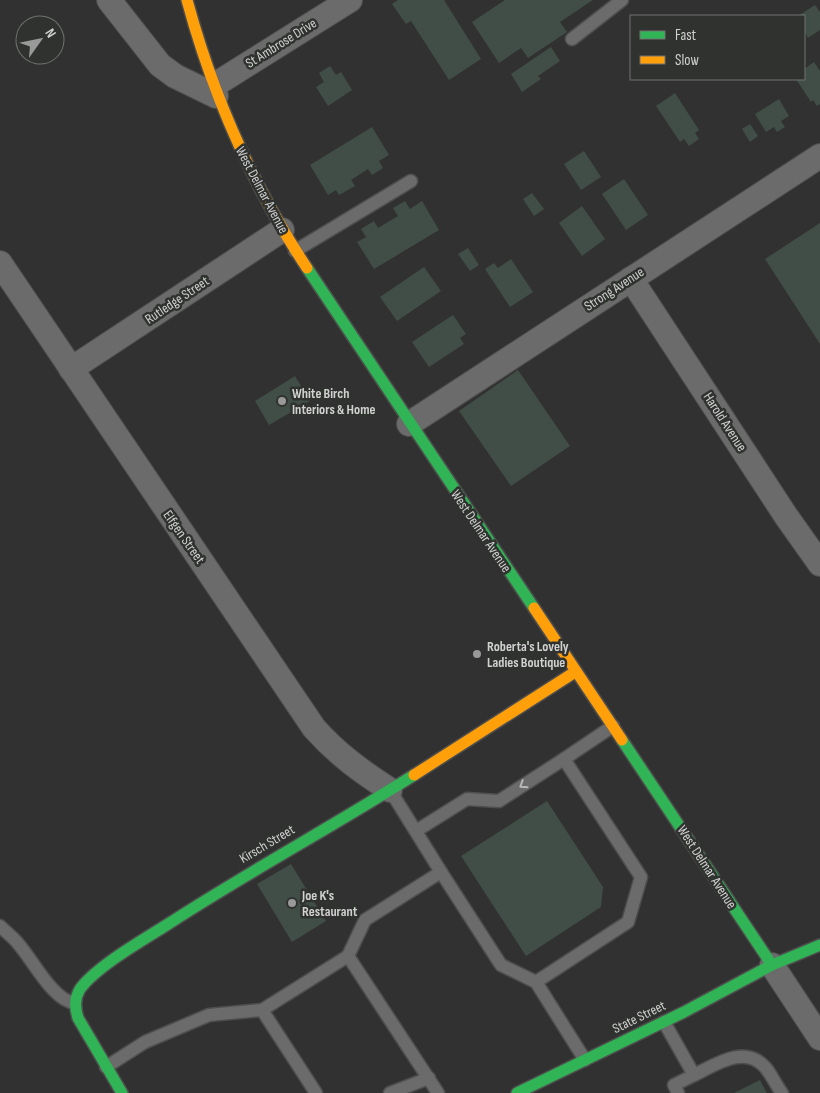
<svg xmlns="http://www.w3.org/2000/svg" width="820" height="1093" viewBox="0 0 820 1093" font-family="'Sofia Sans Condensed',sans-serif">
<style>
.building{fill:#404e47}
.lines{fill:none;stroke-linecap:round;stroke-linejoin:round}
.lane-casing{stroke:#4d4e4d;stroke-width:15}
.street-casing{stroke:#4d4e4d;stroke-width:26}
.fast-casing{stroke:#4d4e4d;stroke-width:14}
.slow-casing{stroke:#4d4e4d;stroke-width:14}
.lane{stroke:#6a6b6a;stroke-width:12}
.street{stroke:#6a6b6a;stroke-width:24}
.fast{stroke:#30b455;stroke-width:11}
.slow{stroke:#ff9f0a;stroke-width:11}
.oneway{stroke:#b6b8b6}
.poi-dot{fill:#989998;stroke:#303230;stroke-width:2}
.labels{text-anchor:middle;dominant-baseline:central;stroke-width:5;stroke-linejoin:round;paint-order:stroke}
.street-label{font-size:14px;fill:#d0d1d0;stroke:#303230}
.poi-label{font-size:14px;font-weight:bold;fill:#d0d1d0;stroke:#303230;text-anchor:start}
</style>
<rect width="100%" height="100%" fill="#313131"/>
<!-- building -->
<g class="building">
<path d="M398,0H444L481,59L449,80L411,21L406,24L392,4Z"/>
<path d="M505,0H593L560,22L567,32L528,58L521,48L499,63L472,22Z"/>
<path d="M815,5L820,12V30L808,38L804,31V16H798Z"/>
<path d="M551,47L560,61L538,76L541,79L522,92L511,74Z"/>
<path d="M814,62L820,71V104L817,106L813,100L811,102L796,79H804V69Z"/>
<path d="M330,66L336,75L341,72L352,90L328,106L316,87L324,82L319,73Z"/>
<path d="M675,93L699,130L695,133L699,139L689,146L684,139L680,142L656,106Z"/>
<path d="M779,99L789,116L781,121L785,127L777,132L774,127L766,132L755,114Z"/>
<path d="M750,124L758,136L750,142L742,129Z"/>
<path d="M372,127L389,155L379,161L383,168L372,175L368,169L351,180L355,186L339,195L336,190L328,195L310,165Z"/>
<path d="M584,151L601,177L581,190L564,164Z"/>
<path d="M624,179L648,215L626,230L602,194Z"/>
<path d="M532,193L544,209L534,216L523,199Z"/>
<path d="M405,201L410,209L422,201L439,230L374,269L357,242L366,237L361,229L374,221L378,228L398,216L393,208Z"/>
<path d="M582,206L605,239L582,256L559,223Z"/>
<path d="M820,223V344L765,259Z"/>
<path d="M468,248L479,265L470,271L458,254Z"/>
<path d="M511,259L533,292L510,307L485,269L494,263L498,268Z"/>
<path d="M424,267L441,291L397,321L380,297Z"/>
<path d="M453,315L466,334L460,338L464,344L429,367L412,342Z"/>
<path d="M518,370L570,446L511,486L459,411Z"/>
<path d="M295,376L310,401L269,425L255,401Z"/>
<path d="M547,801L603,887L601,907L526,956L461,856Z"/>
<path d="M291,864L326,921L292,942L257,884Z"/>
<path d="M760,1080L767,1093H734Z"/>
</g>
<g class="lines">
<defs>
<g id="lane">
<path d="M572,39L622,0"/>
<path d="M295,251L411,181"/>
<path d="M390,790L441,872"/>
<path d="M416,831L467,799L499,801L564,759"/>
<path d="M0,926C5,931 10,935 15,940C31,956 52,1001 75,1003"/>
<path d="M348,956L365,920L441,872L501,965L536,982L585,1060"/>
<path d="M536,982L628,922L641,877L564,759L613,726"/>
<path d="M664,1022L694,1075C715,1065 744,1044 765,1067C771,1074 776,1085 782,1093"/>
<path d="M106,1067L145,1042L209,1015L262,1010"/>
<path d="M316,1093L262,1010L348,956L438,1093"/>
<path d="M390,1093L429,1078"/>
<path d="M678,1093L674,1085L694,1075"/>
</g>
<g id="street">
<path d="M109,0L160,65L175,76L216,96"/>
<path d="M213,86L350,0"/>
<path d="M0,263L314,728C337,754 362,772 390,790"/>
<path d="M631,279L786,516L820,564"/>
<path d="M71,369L282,230"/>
<path d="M409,424L820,156"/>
<path d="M772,965L820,1038"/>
</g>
<g id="fast">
<path d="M307,268L534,608"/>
<path d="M622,740L772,965"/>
<path d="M122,1093L78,1018C75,1008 74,999 80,989C96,967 141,941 165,926C246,873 332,827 414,775"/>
<path d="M517,1093L684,1012L772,965L820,945"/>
</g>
<g id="slow">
<path d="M187,0C213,96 252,185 307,268"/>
<path d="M534,608L622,740"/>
<path d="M414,775L575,672"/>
</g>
</defs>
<!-- lane casing -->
<use href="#lane" class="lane-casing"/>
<!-- street casing -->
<use href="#street" class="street-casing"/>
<!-- fast casing -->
<use href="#fast" class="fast-casing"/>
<!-- slow casing -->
<use href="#slow" class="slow-casing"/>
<!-- lane -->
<use href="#lane" class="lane"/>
<!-- street -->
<use href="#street" class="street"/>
<!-- fast -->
<use href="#fast" class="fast"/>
<!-- slow -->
<use href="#slow" class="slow"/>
</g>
<!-- one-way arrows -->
<defs><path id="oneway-chevron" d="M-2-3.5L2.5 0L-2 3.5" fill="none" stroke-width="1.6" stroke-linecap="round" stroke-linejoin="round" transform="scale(1.25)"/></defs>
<use class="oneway" href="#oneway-chevron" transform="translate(523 785) rotate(147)"/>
<!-- markers -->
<g class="poi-dot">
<circle cx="282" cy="401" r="5"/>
<circle cx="477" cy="654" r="5"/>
<circle cx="292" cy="903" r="5"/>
</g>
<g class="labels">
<!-- street labels -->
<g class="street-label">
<text transform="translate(281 43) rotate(-32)">St Ambrose Drive</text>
<text transform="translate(262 190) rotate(62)">West Delmar Avenue</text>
<text transform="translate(614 289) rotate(-33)">Strong Avenue</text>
<text transform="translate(177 300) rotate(-34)">Rutledge Street</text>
<text transform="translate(725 422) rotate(57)">Harold Avenue</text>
<text transform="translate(481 531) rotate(56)">West Delmar Avenue</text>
<text transform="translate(184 537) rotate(55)">Elfgen Street</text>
<text transform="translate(267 844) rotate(-31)">Kirsch Street</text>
<text transform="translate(707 867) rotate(57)">West Delmar Avenue</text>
<text transform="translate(639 1017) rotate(-26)">State Street</text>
</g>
<!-- poi labels -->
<g class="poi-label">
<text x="292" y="393">White Birch<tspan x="292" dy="16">Interiors &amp; Home</tspan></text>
<text x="487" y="646">Roberta's Lovely<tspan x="487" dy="16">Ladies Boutique</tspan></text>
<text x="302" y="895">Joe K's<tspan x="302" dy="16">Restaurant</tspan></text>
</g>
</g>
<!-- legend -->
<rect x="630" y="15" width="175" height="65" fill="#303230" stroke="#707270"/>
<rect x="640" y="31" width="25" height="8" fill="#30b455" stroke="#707270"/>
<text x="675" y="40" font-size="15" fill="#d0d1d0">Fast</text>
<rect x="640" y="56" width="25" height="8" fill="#ff9f0a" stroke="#707270"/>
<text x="675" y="65" font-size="15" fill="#d0d1d0">Slow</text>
<!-- north arrow -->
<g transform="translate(40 40) rotate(57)"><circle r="24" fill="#303230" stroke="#707270"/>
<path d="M0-4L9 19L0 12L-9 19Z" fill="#989998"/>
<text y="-8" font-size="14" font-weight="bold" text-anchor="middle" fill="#d0d1d0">N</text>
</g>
</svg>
